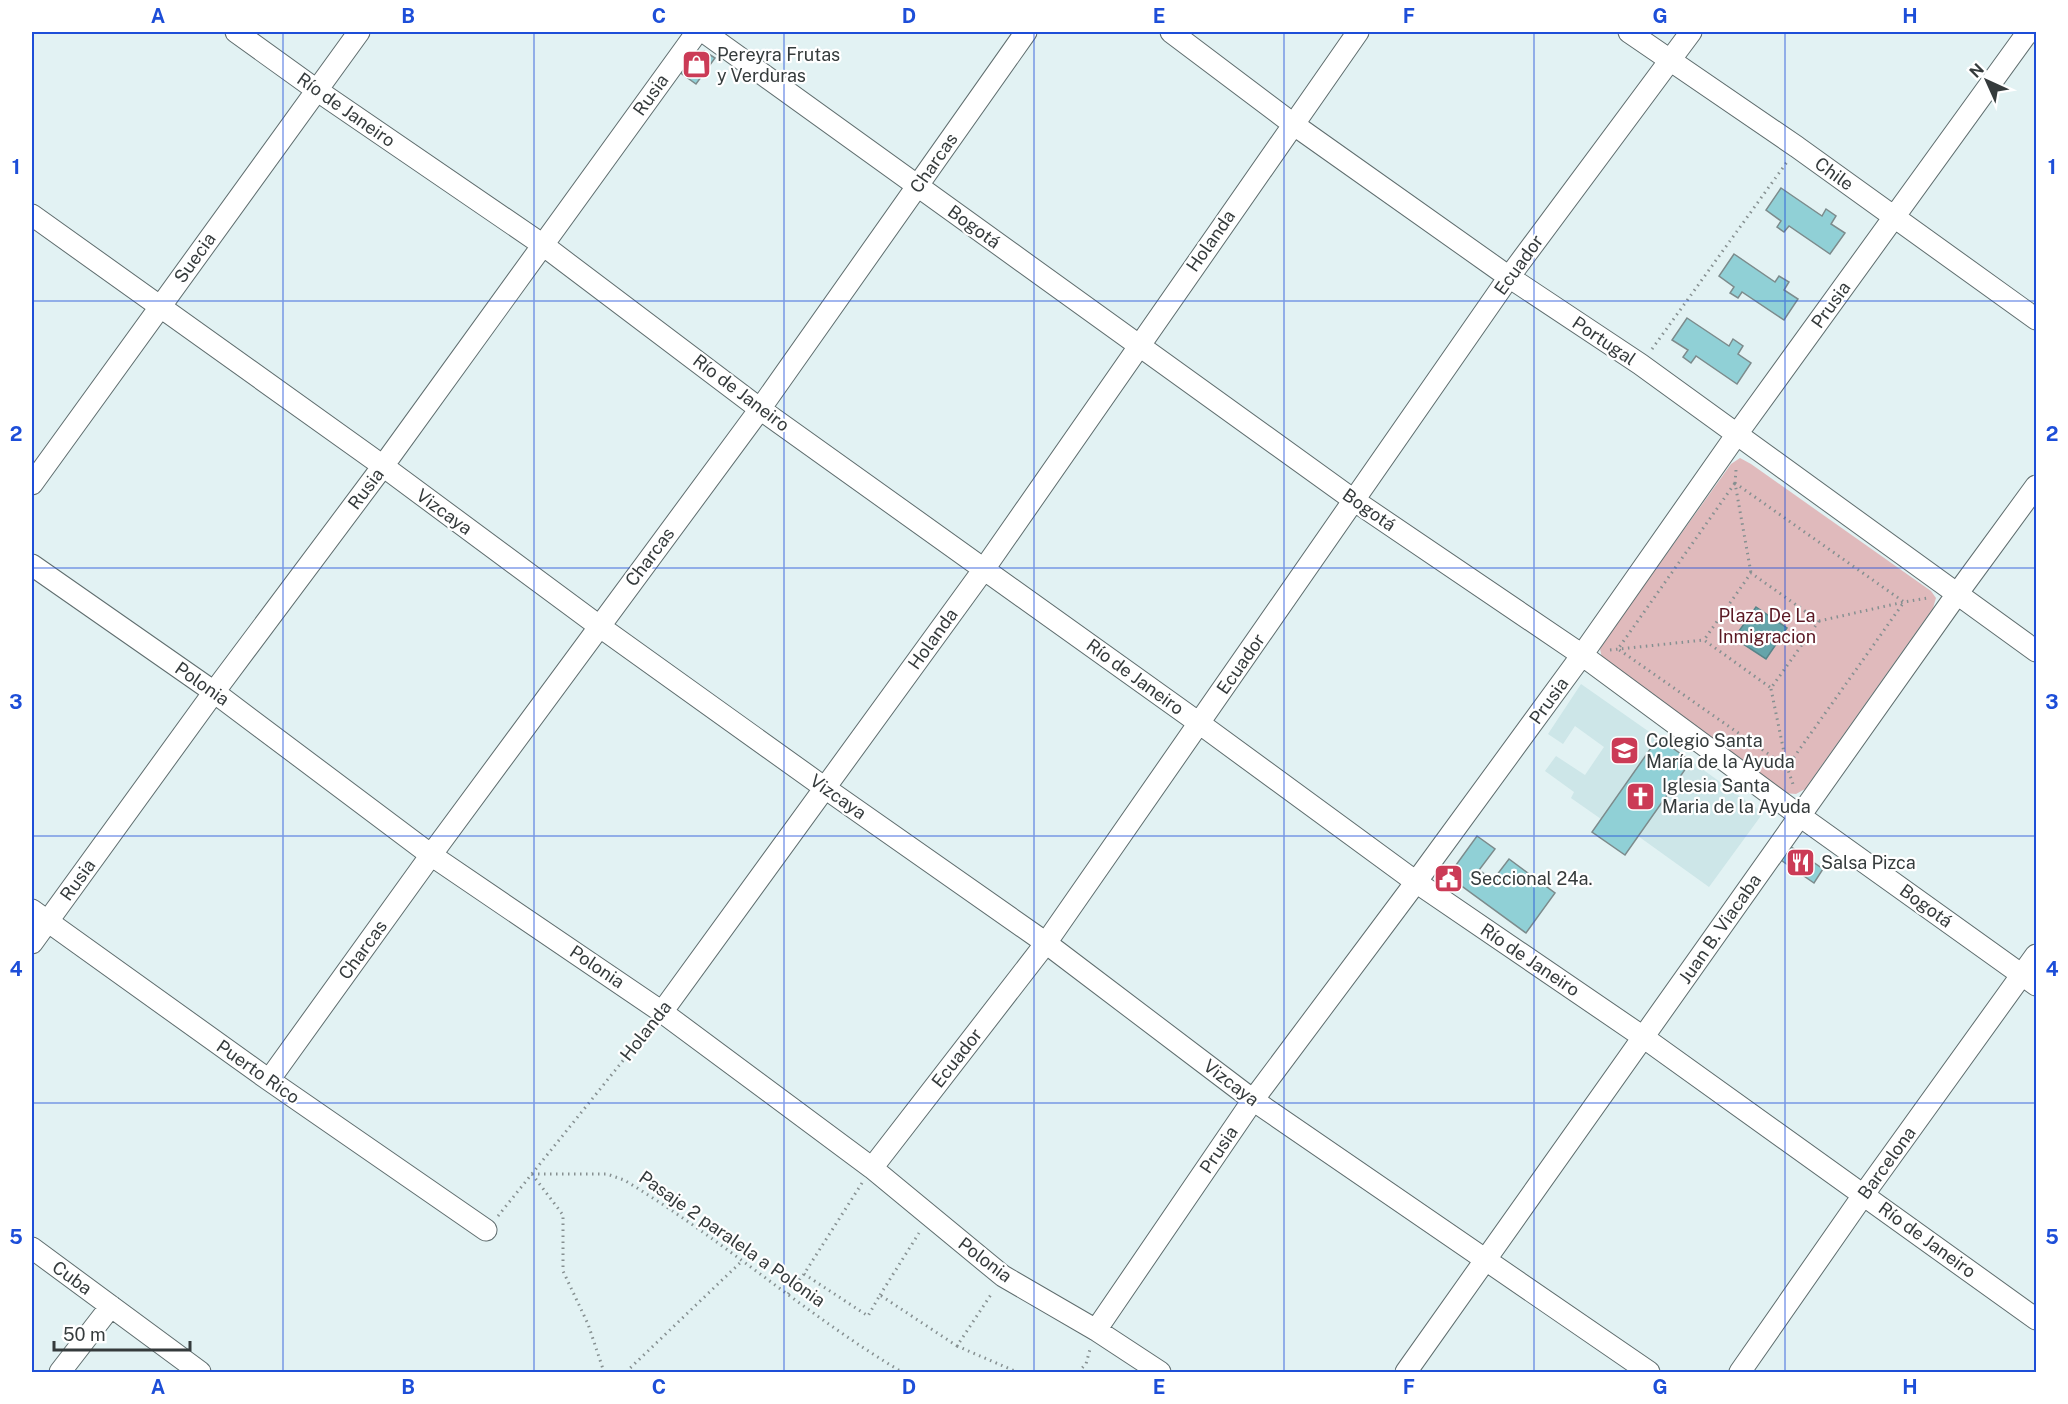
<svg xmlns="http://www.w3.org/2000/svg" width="2068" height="1404" viewBox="0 0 2068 1404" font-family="'Public Sans',sans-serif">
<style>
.built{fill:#cde6e8}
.green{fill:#e0babc}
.water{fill:#65a4aa;stroke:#578489;stroke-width:1.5}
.building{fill:#90d0d6;stroke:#7c8b8c;stroke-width:1.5}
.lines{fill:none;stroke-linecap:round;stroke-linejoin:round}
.minor-casing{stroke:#5f6d6e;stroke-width:23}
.path{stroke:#869091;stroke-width:3;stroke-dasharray:1.5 4.5;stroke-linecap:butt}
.minor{stroke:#fff;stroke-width:21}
.grid{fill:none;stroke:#1d4ed8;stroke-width:1.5;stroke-opacity:0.55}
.labels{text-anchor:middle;stroke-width:4.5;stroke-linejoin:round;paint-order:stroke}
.poi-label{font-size:18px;fill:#353b3c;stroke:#fff;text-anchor:start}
.street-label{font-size:18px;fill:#353b3c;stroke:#fff}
.park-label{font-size:18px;fill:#5b1924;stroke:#fff}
.neatline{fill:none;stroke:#1d4ed8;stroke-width:2}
.grid-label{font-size:20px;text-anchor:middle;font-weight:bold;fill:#1d4ed8}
</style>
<rect width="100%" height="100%" fill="#e2f2f3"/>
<path class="built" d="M1581,684L1658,738L1601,819L1571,798L1574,792L1545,771L1556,756L1585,775L1604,747L1575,726L1563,744L1548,734Z
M1691,761L1763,813L1709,887L1638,836Z"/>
<path class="green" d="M1740,458L1751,464L1931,591L1936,598L1933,608L1805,789L1796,794L1784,793L1602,658L1600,649L1605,640L1731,464Z"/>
<path class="water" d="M1756,607L1787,628L1766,659L1734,638Z"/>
<path class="building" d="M704,51L715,58L696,84L678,71L691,52Z
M1781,188L1822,216L1826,209L1836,216L1831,224L1845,233L1830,254L1789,226L1784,232L1777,227L1781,221L1766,210Z
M1734,254L1775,282L1779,276L1789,282L1784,290L1798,299L1784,320L1742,292L1738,298L1730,293L1734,287L1719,276Z
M1687,318L1729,346L1733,339L1743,346L1738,354L1751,363L1737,384L1696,356L1691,363L1683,357L1688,350L1672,340Z
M1658,738L1691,761L1625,855L1592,832Z
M1477,836L1495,849L1479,870L1493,880L1509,859L1555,893L1526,933L1448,876Z
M1787,844L1823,869L1814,883L1778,858Z"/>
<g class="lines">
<defs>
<path id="minor" d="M236,32L318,91L543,245L760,409L1199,723L1416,882L1643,1037L2036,1319
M704,32L1355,501L1582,655L1800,816L2036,985
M1171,32L1293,124L1509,277L1640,364L2036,651
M1629,32L1797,147L2036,319
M32,215L383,466L599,626L825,788L1046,943L1253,1100L1649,1372
M32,484L359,32
M32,565L214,692L431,855L662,1012L872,1168L1003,1276L1096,1330L1160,1372
M32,910L269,1080L486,1230
M32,943L214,692L383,466L697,32
M662,1012L984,569L1358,32
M269,1080L431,855L760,409L1026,32
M872,1168L1046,943L1509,277L1691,32
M32,1248L200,1372
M1096,1330L1253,1100L1416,882L1582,655L1737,434L2028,32
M60,1372L111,1306
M1406,1372L1957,594L2036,486
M1740,1372L1864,1194L2036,955"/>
</defs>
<use href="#minor" class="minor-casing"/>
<path class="path" d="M1652,349L1787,162
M1736,470L1735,483L1751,573
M1735,483L1904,602L1787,767L1618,649Z
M1819,621L1904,602L1928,598
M1610,650L1704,640L1771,688L1819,621L1751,573L1704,640
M1771,689L1787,767L1794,787
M532,1174H607L624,1180C721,1238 806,1315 902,1372
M532,1174L563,1215V1271L588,1324L604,1372
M498,1216L650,1027
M804,1274L868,1316L880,1295L957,1346L992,1293
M788,1294L804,1274L862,1183
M880,1295L919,1233
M957,1346L1017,1372
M626,1372L742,1261
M1078,1372L1086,1364L1090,1349"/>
<use href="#minor" class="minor"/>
</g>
<path class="grid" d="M283,32V1372M534,32V1372M784,32V1372M1034,32V1372M1284,32V1372M1534,32V1372M1785,32V1372M32,301H2036M32,568H2036M32,836H2036M32,1103H2036"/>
<defs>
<symbol id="shop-square" viewBox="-11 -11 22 22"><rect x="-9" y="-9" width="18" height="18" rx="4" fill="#cb3b56" stroke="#fff"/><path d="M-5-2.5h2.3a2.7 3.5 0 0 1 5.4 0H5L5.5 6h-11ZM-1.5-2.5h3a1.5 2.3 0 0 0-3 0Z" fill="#fff"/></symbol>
<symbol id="school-square" viewBox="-11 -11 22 22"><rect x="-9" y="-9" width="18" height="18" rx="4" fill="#cb3b56" stroke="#fff"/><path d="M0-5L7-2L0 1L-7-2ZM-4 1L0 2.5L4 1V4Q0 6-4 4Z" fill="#fff"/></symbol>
<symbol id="church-square" viewBox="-11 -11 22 22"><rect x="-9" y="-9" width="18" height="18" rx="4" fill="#cb3b56" stroke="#fff"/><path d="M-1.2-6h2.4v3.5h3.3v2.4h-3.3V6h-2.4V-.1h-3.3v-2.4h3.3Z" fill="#fff"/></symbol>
<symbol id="restaurant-square" viewBox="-11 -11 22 22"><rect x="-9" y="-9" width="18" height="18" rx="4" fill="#cb3b56" stroke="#fff"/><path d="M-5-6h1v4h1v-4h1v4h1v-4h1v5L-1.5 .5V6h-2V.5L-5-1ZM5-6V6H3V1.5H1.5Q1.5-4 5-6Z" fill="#fff"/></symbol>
<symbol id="civic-square" viewBox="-11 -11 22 22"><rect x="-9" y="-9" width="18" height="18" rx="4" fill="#cb3b56" stroke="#fff"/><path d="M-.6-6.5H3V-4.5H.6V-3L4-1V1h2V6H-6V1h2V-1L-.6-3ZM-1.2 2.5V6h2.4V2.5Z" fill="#fff"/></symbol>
</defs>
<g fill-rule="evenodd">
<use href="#shop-square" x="680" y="48" width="33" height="33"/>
<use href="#school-square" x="1608" y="734" width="33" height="33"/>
<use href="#church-square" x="1624" y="780" width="33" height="33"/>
<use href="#restaurant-square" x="1784" y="846" width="33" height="33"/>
<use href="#civic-square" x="1432" y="862" width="33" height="33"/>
</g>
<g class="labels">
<g class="poi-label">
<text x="717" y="61">Pereyra Frutas<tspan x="717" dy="21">y Verduras</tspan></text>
<text x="1646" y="747">Colegio Santa<tspan x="1646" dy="21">María de la Ayuda</tspan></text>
<text x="1662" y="792">Iglesia Santa<tspan x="1662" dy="21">Maria de la Ayuda</tspan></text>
<text x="1821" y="869">Salsa Pizca</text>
<text x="1470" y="885">Seccional 24a.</text>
</g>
<g class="street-label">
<text transform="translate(651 95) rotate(-54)" y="6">Rusia</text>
<text transform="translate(346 110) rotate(35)" y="6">Río de Janeiro</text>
<text transform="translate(934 163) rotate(-55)" y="6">Charcas</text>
<text transform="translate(1834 174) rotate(36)" y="6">Chile</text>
<text transform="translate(974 227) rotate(36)" y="6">Bogotá</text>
<text transform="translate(1211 241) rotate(-55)" y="6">Holanda</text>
<text transform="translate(195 258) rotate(-54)" y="6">Suecia</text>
<text transform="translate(1519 265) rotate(-54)" y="6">Ecuador</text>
<text transform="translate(1831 305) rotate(-54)" y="6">Prusia</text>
<text transform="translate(1604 341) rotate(34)" y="6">Portugal</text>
<text transform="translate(741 393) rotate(37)" y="6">Río de Janeiro</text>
<text transform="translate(366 489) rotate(-53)" y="6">Rusia</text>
<text transform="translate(1369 510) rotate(35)" y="6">Bogotá</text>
<text transform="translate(444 512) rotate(36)" y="6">Vizcaya</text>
<text transform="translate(650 557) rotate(-53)" y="6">Charcas</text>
<text transform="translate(933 639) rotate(-54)" y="6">Holanda</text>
<text transform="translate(1241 664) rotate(-55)" y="6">Ecuador</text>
<text transform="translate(1135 677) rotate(36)" y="6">Río de Janeiro</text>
<text transform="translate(202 684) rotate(35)" y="6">Polonia</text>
<text transform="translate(1549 701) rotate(-54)" y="6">Prusia</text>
<text transform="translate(838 797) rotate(35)" y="6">Vizcaya</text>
<text transform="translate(78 880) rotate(-54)" y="6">Rusia</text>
<text transform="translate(1926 906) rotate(36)" y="6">Bogotá</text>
<text transform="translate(1720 929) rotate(-55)" y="6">Juan B. Viacaba</text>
<text transform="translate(363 950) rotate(-54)" y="6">Charcas</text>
<text transform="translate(1530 960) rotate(34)" y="6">Río de Janeiro</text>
<text transform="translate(597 967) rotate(34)" y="6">Polonia</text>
<text transform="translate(646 1031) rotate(-52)" y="6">Holanda</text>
<text transform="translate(957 1058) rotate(-52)" y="6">Ecuador</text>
<text transform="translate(258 1072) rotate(35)" y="6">Puerto Rico</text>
<text transform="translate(1231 1083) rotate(37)" y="6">Vizcaya</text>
<text transform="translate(1219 1150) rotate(-56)" y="6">Prusia</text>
<text transform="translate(1887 1163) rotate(-54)" y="6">Barcelona</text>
<text transform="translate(732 1239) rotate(35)" y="6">Pasaje 2 paralela a Polonia</text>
<text transform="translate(1927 1240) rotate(36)" y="6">Río de Janeiro</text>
<text transform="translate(985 1260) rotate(37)" y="6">Polonia</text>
<text transform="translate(72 1278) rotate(36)" y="6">Cuba</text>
</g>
<g class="park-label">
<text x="1767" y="622">Plaza De La<tspan x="1767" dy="21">Inmigracion</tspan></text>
</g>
</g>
<rect width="2068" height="1404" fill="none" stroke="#ffffff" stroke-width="66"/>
<g transform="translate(1987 81) rotate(315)" stroke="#ffffff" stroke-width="4.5" paint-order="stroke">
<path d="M0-4.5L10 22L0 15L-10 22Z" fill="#353b3c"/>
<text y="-9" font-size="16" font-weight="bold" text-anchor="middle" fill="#353b3c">N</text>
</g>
<path d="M54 1341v9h136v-9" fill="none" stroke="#353b3c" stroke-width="3"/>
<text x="63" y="1341" font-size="18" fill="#353b3c" stroke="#ffffff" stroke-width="4.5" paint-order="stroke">50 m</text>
<rect x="33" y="33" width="2002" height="1338" class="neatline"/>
<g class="grid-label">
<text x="158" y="23">A</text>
<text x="408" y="23">B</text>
<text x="659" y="23">C</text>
<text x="909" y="23">D</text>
<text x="1159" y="23">E</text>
<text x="1409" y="23">F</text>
<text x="1660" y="23">G</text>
<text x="1910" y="23">H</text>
<text x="16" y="174">1</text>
<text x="2052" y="174">1</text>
<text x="16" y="441">2</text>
<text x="2052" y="441">2</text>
<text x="16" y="709">3</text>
<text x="2052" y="709">3</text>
<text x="16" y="976">4</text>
<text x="2052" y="976">4</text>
<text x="16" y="1244">5</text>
<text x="2052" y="1244">5</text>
<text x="158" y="1394">A</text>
<text x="408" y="1394">B</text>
<text x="659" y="1394">C</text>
<text x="909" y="1394">D</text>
<text x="1159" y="1394">E</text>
<text x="1409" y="1394">F</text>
<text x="1660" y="1394">G</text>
<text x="1910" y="1394">H</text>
</g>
</svg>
